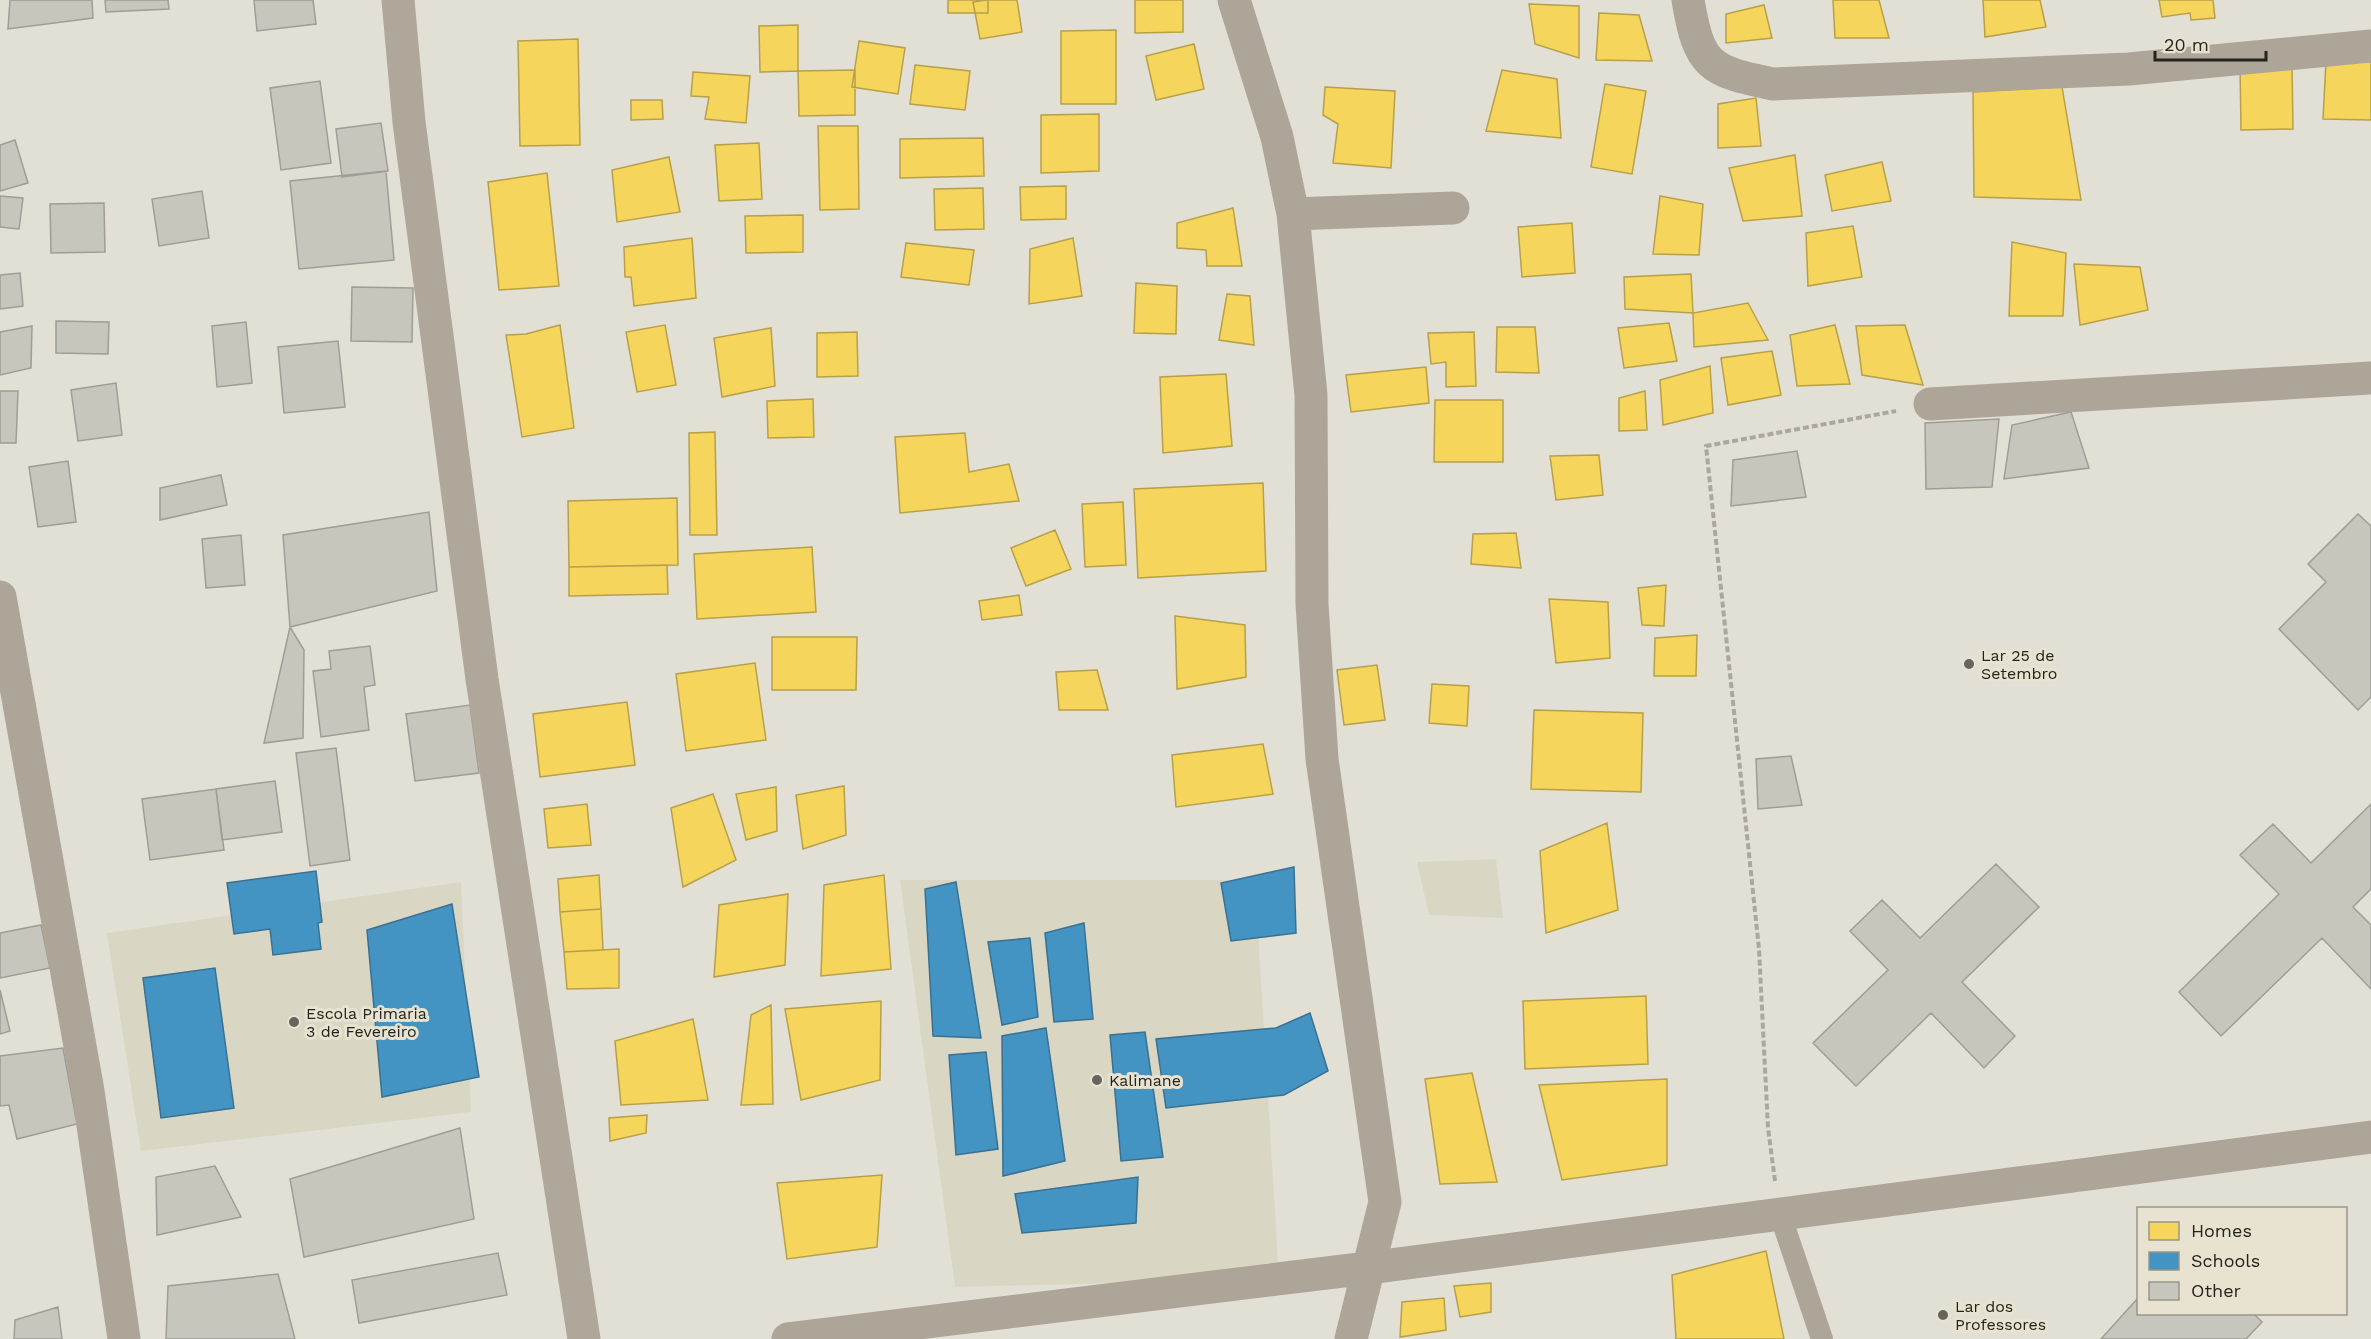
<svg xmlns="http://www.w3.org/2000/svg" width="2371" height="1339" viewBox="0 0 2371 1339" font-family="'Work Sans',sans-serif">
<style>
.built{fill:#d9d7c4}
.homes{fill:#f6d55c;stroke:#b7a049;stroke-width:1.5}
.schools{fill:#4393c3;stroke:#3a7191;stroke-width:1.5}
.building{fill:#c7c6bd;stroke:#9f9d95;stroke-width:1.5}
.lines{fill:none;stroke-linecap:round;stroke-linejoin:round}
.path{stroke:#aca69c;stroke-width:4;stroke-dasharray:6 3;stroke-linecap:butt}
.service{stroke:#aea599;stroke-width:22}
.minor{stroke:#aea599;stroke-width:33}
.primary{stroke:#afa799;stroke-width:33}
.poi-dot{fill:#66655d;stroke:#e7e3d0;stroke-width:2}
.labels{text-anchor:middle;stroke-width:6;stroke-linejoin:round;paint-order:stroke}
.poi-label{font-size:16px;fill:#24231c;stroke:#e7e3d0;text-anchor:start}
</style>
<rect width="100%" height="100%" fill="#e2e0d5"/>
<path class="built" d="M1496,859L1503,918L1429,915L1417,862Z
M900,880H1255L1279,1279L955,1287Z
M461,882L471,1112L141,1151L107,933Z"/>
<path class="homes" d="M948,0H988V13H948Z
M986,0H1017L1022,32L980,39L973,2Z
M1135,0H1183V32L1135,33Z
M1833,0H1879L1889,38H1835Z
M1983,0H2040L2046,27L1985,37Z
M2159,0H2213L2215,18L2191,20L2190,13L2162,17Z
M1529,4L1579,6V58L1535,44Z
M1764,5L1772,38L1726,43V14Z
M1599,13L1639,15L1652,61L1596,60Z
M798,25V71L760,72L759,26Z
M1116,30V104H1061V31Z
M578,39L580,145L520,146L518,41Z
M859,41L905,48L898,94L852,87Z
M1194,44L1204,89L1156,100L1146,56Z
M2326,61L2371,62V120L2323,119Z
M2292,64L2293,129L2241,130L2240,65Z
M915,65L970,71L965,110L910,104Z
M855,70V115L799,116L798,71Z
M1502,70L1557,79L1561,138L1486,131Z
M693,72L750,76L746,123L705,119L709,97L691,96Z
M1605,84L1646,91L1632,174L1591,167Z
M1325,87L1395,91L1391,168L1333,163L1338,124L1323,115Z
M2062,87L2081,200L1974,197L1973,92Z
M1756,98L1761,146L1718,148V104Z
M631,100H662L663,119L631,120Z
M1099,114V171L1041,173V115Z
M818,126H858L859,209L820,210Z
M983,138L984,176L900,178V139Z
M759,143L762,199L719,201L715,145Z
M1795,155L1802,216L1743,221L1729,168Z
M669,157L680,212L617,222L612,170Z
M1882,162L1891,201L1832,211L1825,175Z
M547,173L559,286L499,290L488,182Z
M1066,186V219L1021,220L1020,187Z
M983,188L984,229L935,230L934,189Z
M1660,196L1703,204L1699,255L1653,254Z
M1233,208L1242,266H1207L1206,250L1177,248V223Z
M803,215V252L746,253L745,216Z
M1572,223L1575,273L1522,277L1518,227Z
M1853,226L1862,277L1808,286L1806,233Z
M692,238L696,298L634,306L631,277H625L624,247Z
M1073,238L1082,296L1029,304L1030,249Z
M2012,242L2066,253L2063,316H2009Z
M906,243L974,250L969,285L901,277Z
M2074,264L2140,267L2148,310L2080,325Z
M1691,274L1693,313L1625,309L1624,277Z
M1136,283L1177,286L1176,334L1134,333Z
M1227,294L1250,296L1254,345L1219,340Z
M1748,303L1768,340L1694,347L1693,313Z
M1669,323L1677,361L1624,368L1618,328Z
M560,325L574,428L522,437L506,335L526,334Z
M665,325L676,385L637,392L626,332Z
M1835,325L1850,384L1797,386L1790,335Z
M1905,325L1923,385L1862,375L1856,326Z
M1497,327H1535L1539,373L1496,372Z
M771,328L775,386L722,397L714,338Z
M857,332L858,376L817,377V333Z
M1474,332L1476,386L1446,387V362L1431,364L1428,333Z
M1772,351L1781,395L1728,405L1721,358Z
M1710,366L1713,413L1663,425L1660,380Z
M1426,367L1429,403L1351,412L1346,375Z
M1226,374L1232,446L1163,453L1160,377Z
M1645,391L1647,430L1619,431V398Z
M813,399L814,437L768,438L767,401Z
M1435,400H1503V462H1434Z
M715,432L717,535H690L689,433Z
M965,433L969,472L1009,464L1019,501L900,513L895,437Z
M1599,455L1603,495L1556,500L1550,456Z
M1263,483L1266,571L1138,578L1134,489Z
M677,498L678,565L569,567L568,501Z
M1123,502L1126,565L1085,567L1082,504Z
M1055,530L1071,569L1026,586L1011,548Z
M1516,533L1521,568L1471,564L1473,534Z
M812,547L816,612L697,619L694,554Z
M667,565L668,594L569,596V567Z
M1666,585L1664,626L1642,625L1638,588Z
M1019,595L1022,615L982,620L979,601Z
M1549,599L1608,602L1610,658L1556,663Z
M1175,616L1245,625L1246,677L1177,689Z
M1697,635L1696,676H1654L1655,638Z
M772,637H857L856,690H772Z
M755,663L766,740L686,751L676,674Z
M1377,665L1385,720L1344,725L1337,670Z
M1097,670L1108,710H1059L1056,672Z
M1432,684L1469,686L1467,726L1429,723Z
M627,702L635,765L540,777L533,714Z
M1534,710L1643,713L1641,792L1531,789Z
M1263,744L1273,794L1176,807L1172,755Z
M844,786L846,835L803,849L796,795Z
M776,787L777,831L746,840L736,794Z
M713,794L736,860L683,887L671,808Z
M587,804L591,845L548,848L544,809Z
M1607,823L1618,910L1546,933L1540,851Z
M599,875L601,909L560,912L558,879Z
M884,875L891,969L821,976L824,885Z
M788,894L785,965L714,977L719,905Z
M601,909L603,950L564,952L560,912Z
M619,949V988L567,989L564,952Z
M1646,996L1648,1064L1525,1069L1523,1001Z
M881,1001L880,1080L801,1100L785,1009Z
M771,1005L773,1104L741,1105L751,1015Z
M693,1019L708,1100L621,1105L615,1041Z
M1472,1073L1497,1182L1440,1184L1425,1079Z
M1667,1079V1165L1562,1180L1539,1085Z
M647,1115L646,1133L610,1141L609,1118Z
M882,1175L877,1247L787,1259L777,1183Z
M1766,1251L1784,1339H1676L1672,1275Z
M1491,1283V1312L1460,1317L1454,1286Z
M1444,1298L1446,1330L1400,1337L1402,1302Z"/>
<path class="schools" d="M1294,867L1296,933L1231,941L1221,883Z
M316,871L322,922L318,923L321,949L273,955L270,929L234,934L227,883Z
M956,882L981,1038L933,1036L925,889Z
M452,904L479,1077L382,1097L367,930Z
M1084,923L1093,1019L1054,1022L1045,933Z
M1030,938L1038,1017L1002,1025L988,942Z
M215,968L234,1108L161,1118L143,978Z
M1310,1013L1328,1071L1284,1095L1166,1108L1156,1039L1276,1028Z
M1046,1028L1065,1161L1003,1176L1002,1036Z
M1145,1032L1163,1157L1121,1161L1110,1035Z
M986,1052L998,1149L956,1155L949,1055Z
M1138,1177L1136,1223L1022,1233L1015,1194Z"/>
<path class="building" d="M10,0H92L93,18L8,29Z
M105,0H168L169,9L106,12Z
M254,0H313L316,24L257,31Z
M320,81L331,163L281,170L270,88Z
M381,123L388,171L342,177L336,129Z
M15,140L28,183L0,191V145Z
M386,171L394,260L299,269L290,181Z
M202,191L209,238L159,246L152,199Z
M0,196L23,198L19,229L0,227Z
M104,203L105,252L51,253L50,204Z
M20,273L23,306L0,309V275Z
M352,287L413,288L412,342L351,341Z
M56,321L109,322L108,354L56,353Z
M246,322L252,383L217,387L212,326Z
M32,326L31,368L0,375V332Z
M338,341L345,407L284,413L278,347Z
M116,383L122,435L78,441L71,390Z
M0,391H18L16,443H0Z
M2071,412L2089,468L2004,479L2012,425Z
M1999,419L1992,487L1926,489L1925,423Z
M1797,451L1806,497L1731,506L1733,460Z
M68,461L76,522L38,527L29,467Z
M221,475L227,505L160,520V488Z
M429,512L437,591L290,627L283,535Z
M2358,514L2371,526V697L2358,710L2279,629L2326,582L2308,564Z
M241,535L245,585L206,588L202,539Z
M290,627L304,650L303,738L264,743Z
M370,646L375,685L364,687L369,730L321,737L313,671L331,669L329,651Z
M470,705L479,773L415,781L406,714Z
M336,748L350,860L310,866L296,753Z
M1791,756L1802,805L1758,809L1756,759Z
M275,781L282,832L222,840L216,789Z
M216,789L224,850L150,860L142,799Z
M2371,804V889L2353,907L2371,925V989L2322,938L2221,1036L2179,992L2279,894L2240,855L2273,824L2311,863Z
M1996,864L2039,907L1962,982L2015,1036L1984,1068L1931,1013L1856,1086L1813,1043L1888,970L1850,931L1882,900L1920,938Z
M41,925L50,968L0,978V933Z
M0,990L10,1031L0,1034Z
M63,1048L77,1124L17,1139L9,1105L0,1106V1056Z
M460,1128L474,1219L304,1257L290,1179Z
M215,1166L241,1217L157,1235L156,1177Z
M498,1253L507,1295L359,1323L352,1280Z
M278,1274L295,1339H166L168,1286Z
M2138,1298V1314H2254L2262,1322L2246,1339H2101Z
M58,1307L62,1339H14L15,1320Z"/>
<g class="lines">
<path class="path" d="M1775,1181L1768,1128L1759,949L1706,446L1896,411"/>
<path class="service" d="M1780,1214L1822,1339"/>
<path class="minor" d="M1234,0L1277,137L1293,214L1311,395L1312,604L1322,759L1385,1202L1351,1339
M1688,0C1699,66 1709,71 1773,84L2129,69L2371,46
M1293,214L1453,208
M1930,404L2371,378
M0,597L88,1091L124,1339
M788,1339L1368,1268L2371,1137"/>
<path class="primary" d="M398,0L409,122L482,679L584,1339"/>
</g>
<g class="poi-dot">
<circle cx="1969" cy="664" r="6"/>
<circle cx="294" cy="1022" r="6"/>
<circle cx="1097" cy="1080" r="6"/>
<circle cx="1943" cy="1315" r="6"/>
</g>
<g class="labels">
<g class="poi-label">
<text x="1981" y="661">Lar 25 de<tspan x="1981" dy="18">Setembro</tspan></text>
<text x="306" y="1019">Escola Primaria<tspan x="306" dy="18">3 de Fevereiro</tspan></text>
<text x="1109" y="1086">Kalimane</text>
<text x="1955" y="1312">Lar dos<tspan x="1955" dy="18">Professores</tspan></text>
</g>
</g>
<rect x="2137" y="1207" width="210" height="108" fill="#e7e3d0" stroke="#999688" stroke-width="1.5"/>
<rect x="2149" y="1222" width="30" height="18" fill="#f6d55c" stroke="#999688" stroke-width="1.5"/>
<text x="2191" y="1237" font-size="18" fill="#24231c">Homes</text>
<rect x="2149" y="1252" width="30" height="18" fill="#4393c3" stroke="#999688" stroke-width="1.5"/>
<text x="2191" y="1267" font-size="18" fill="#24231c">Schools</text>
<rect x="2149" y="1282" width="30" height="18" fill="#c7c6bd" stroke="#999688" stroke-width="1.5"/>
<text x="2191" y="1297" font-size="18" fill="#24231c">Other</text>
<path d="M2155 51v9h111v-9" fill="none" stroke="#24231c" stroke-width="3"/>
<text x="2164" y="51" font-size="18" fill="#24231c" stroke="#e7e3d0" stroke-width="4.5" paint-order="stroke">20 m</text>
</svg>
